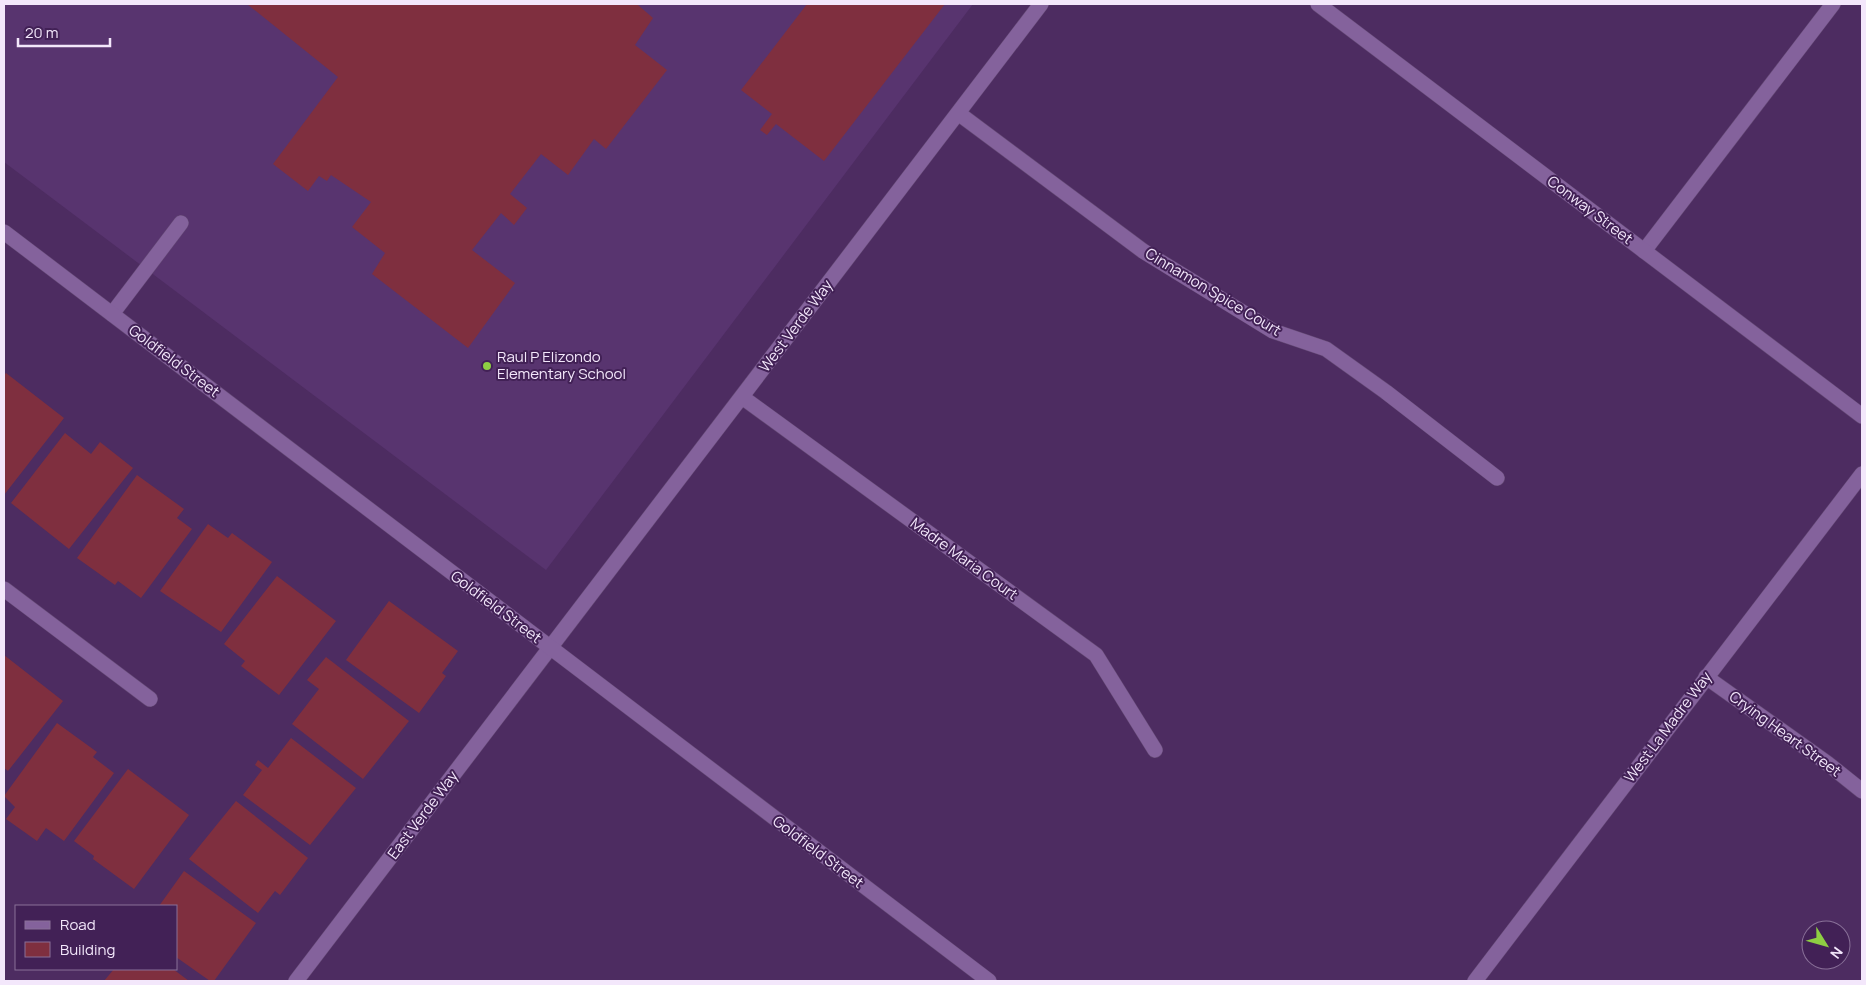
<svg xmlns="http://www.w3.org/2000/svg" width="1866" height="985" viewBox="0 0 1866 985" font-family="Manrope,sans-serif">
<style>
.built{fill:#58346f}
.building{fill:#7f2f3f}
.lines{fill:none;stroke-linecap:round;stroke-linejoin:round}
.lane-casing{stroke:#644974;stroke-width:16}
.street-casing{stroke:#644974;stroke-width:16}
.secondary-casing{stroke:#644974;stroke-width:16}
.lane{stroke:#84629c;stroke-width:15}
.street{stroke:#84629c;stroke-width:15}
.secondary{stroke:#84629c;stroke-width:15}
.poi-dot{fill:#8ece43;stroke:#422156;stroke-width:2}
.labels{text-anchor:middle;stroke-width:4;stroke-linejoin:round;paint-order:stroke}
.street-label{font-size:15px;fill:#f3e7fb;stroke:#422156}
.poi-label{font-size:15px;fill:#f3e7fb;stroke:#422156;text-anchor:start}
</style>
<rect width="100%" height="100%" fill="#4d2c61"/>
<path class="built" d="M4,4H973L546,570L4,162Z"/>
<path class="building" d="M247,4H639L638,5L653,18L635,45L667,70L606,149L594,139L568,175L541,154L510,194L527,208L514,225L501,213L472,250L515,283L468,348L372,274L385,253L352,227L371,202L331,175L327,181L319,176L308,191L273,164L338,77Z
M807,4H945L824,161L776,124L767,135L760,130L772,114L741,90Z
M6,373L64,418L4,495V375Z
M65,433L91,454L100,442L133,468L69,549L11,503Z
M137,475L184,509L177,518L192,529L141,598L118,581L115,585L77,558Z
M208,524L228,538L232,533L272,562L221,632L160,591Z
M277,576L336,621L279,695L241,666L245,661L224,644Z
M389,601L458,651L442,673L446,676L419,713L346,660Z
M4,655L63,701L8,771L4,768Z
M326,657L409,721L363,779L292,724L319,689L307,680Z
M57,723L97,752L93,757L114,773L64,841L46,828L37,841L6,819L15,807L4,796Z
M291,738L356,788L310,845L243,795L262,770L255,765L258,760L268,768Z
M128,769L189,815L134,889L93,859L94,856L74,841Z
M236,801L308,858L280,895L275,891L258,913L189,859Z
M184,871L256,923L214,981H210L176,957V906H159Z
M114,969H173L189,981H104Z"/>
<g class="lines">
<defs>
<path id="lane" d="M1644,251L1833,4
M112,314L181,223"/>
<path id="street" d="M1318,4L1862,416
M958,113L1143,251L1273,331L1326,349L1386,392L1497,478
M742,397L1096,655L1155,750
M4,589L150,699
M1706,677L1827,763L1862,791
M296,981L1041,4"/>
<path id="secondary" d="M4,232L989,981
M1475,981L1862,474"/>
</defs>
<use href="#lane" class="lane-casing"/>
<use href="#street" class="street-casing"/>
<use href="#secondary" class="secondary-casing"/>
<use href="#lane" class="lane"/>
<use href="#street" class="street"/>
<use href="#secondary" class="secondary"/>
</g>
<circle class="poi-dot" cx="487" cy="366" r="5"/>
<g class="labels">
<g class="street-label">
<text transform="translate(1590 210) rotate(37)" y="5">Conway Street</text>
<text transform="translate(1213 292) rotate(31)" y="5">Cinnamon Spice Court</text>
<text transform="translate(796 326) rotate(-53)" y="5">West Verde Way</text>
<text transform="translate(174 361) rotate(37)" y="5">Goldfield Street</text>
<text transform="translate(964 559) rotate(36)" y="5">Madre Maria Court</text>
<text transform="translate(496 607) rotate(37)" y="5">Goldfield Street</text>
<text transform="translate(1668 727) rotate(-53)" y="5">West La Madre Way</text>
<text transform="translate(1785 734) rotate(36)" y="5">Crying Heart Street</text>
<text transform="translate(423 815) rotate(-53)" y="5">East Verde Way</text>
<text transform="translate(818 852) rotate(37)" y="5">Goldfield Street</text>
</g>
<g class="poi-label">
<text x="497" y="362">Raul P Elizondo<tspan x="497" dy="17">Elementary School</tspan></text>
</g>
</g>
<rect width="1866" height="985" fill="none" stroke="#f3e7fb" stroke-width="10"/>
<rect x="15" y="905" width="162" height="65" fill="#422156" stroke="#897098"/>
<rect x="25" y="921" width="25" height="8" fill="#84629c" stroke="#897098"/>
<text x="60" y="930" font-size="15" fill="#f3e7fb">Road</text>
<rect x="25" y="942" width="25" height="15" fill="#7f2f3f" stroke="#897098"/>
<text x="60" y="955" font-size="15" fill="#f3e7fb">Building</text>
<g transform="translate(1826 945) rotate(127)"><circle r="24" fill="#422156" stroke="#897098"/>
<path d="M0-4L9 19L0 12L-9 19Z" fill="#8ece43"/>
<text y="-8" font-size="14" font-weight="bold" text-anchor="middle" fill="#f3e7fb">N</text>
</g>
<path d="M18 38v8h92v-8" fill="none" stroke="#f3e7fb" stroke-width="2.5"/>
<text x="25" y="38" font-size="15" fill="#f3e7fb" stroke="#422156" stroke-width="4" paint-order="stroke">20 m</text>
</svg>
